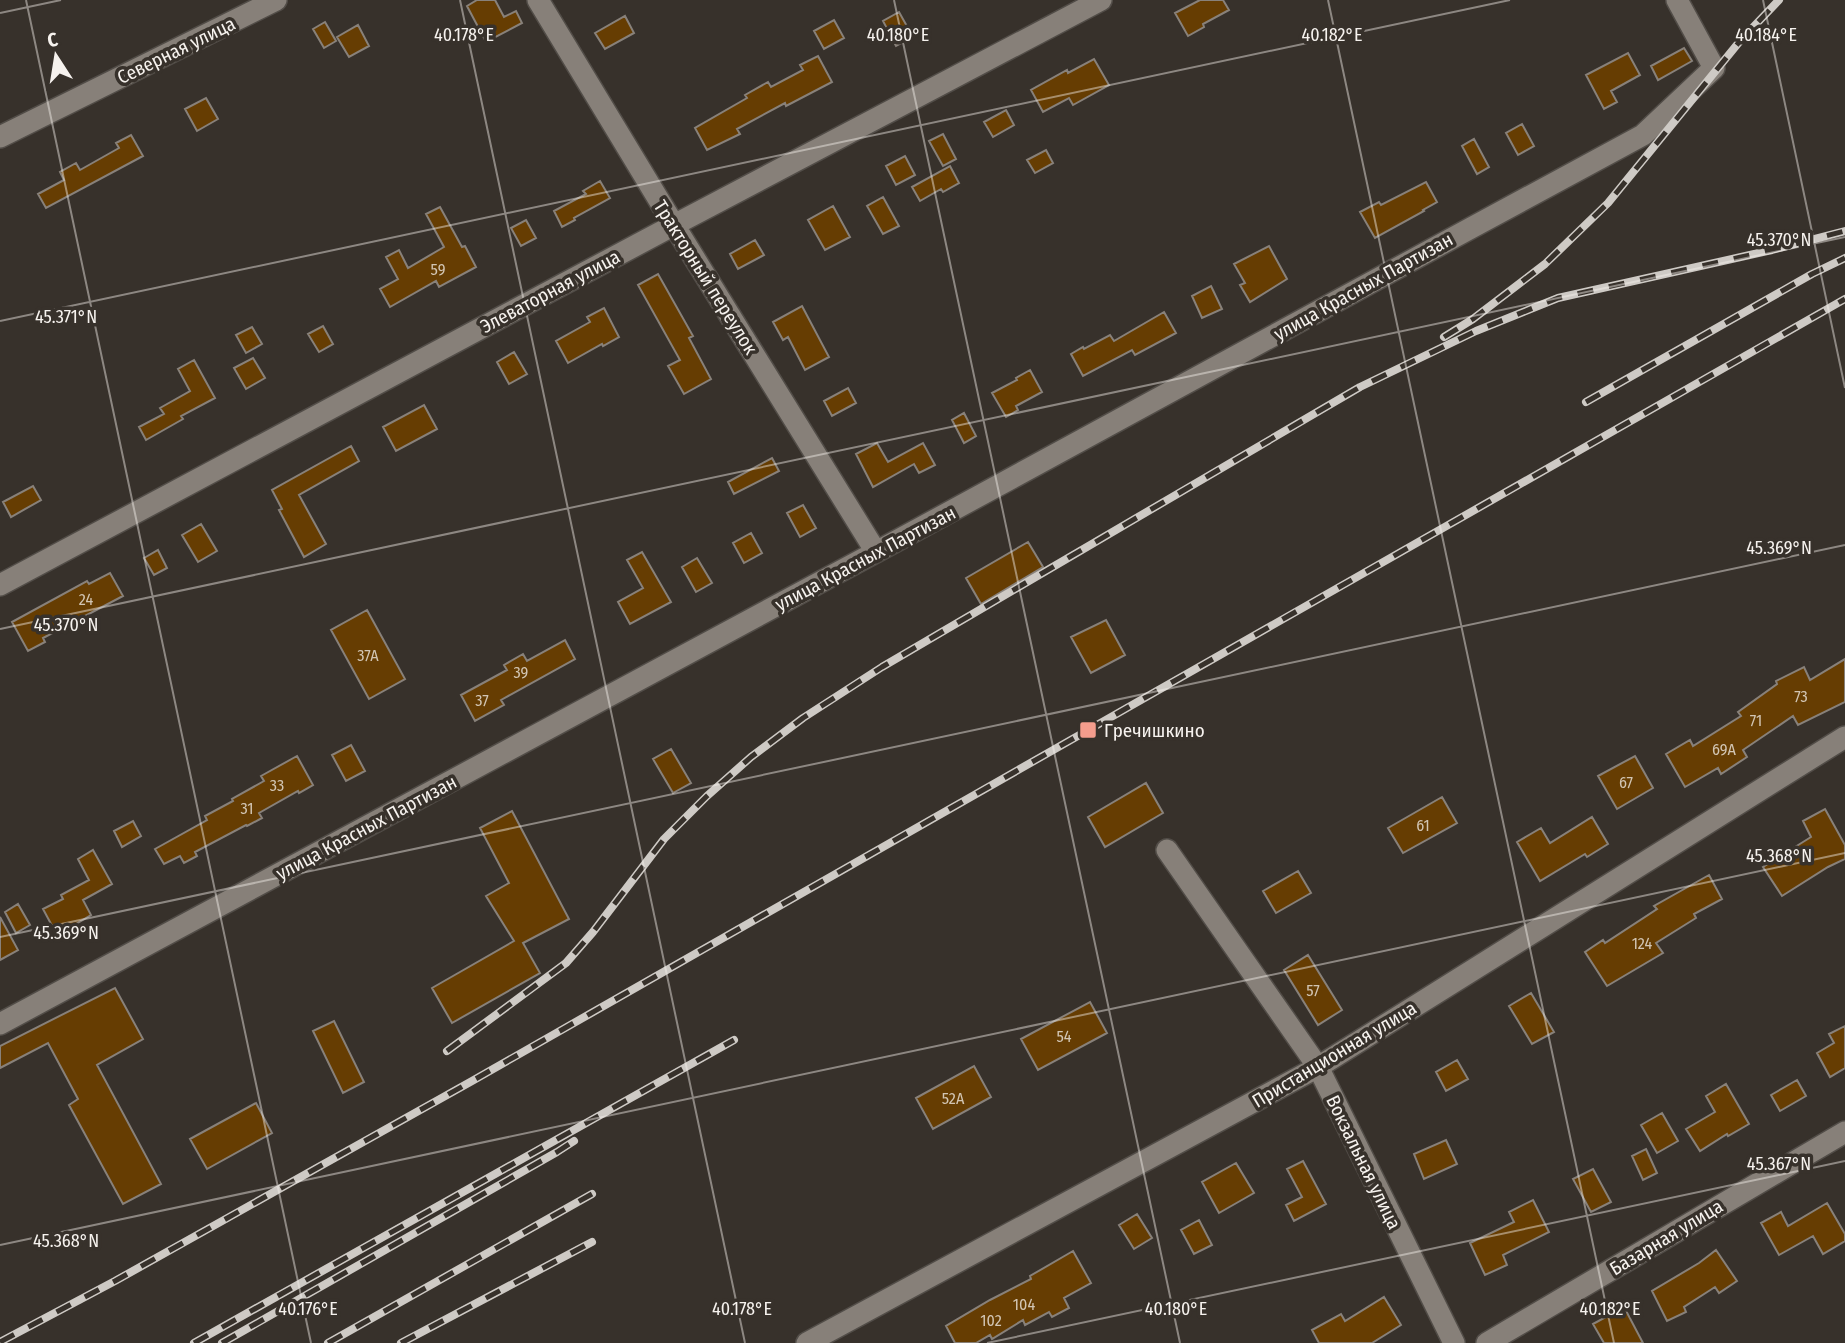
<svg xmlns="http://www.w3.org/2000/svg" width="1845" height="1343" viewBox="0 0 1845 1343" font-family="'Fira Sans Condensed',sans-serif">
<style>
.building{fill:#663d02;stroke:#88817a;stroke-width:2}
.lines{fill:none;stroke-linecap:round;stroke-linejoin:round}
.minor-casing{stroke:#524d48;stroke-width:24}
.minor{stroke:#878079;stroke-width:21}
.rail-casing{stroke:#cecac5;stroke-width:8}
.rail{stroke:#37312b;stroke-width:5;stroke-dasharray:16;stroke-linecap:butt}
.ticks{fill:none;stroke:#f6f2ee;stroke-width:2;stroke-opacity:0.45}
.poi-dot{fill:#f49d8d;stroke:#37312b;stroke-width:2.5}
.labels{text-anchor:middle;stroke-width:7;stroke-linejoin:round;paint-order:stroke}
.number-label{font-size:16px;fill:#d2c5b3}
.street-label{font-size:19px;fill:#f6f2ee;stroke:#37312b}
.poi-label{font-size:19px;fill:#f6f2ee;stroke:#37312b;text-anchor:start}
.ticks-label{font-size:18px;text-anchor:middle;fill:#f6f2ee;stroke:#37312b;stroke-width:7;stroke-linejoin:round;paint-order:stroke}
</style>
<rect width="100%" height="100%" fill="#37312b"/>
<path class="building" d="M477,0H495L504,17L516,11L522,23L486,42L467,6Z
M1200,0H1223L1229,10L1203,24L1204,27L1188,36L1175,13Z
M899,12L913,37L896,46L883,21Z
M625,16L634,33L605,49L595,33Z
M834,20L844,38L824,49L814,31Z
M325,22L336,41L324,48L313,29Z
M358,25L369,46L349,57L337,37Z
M1684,48L1692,61L1658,80L1651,66Z
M1628,53L1640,75L1611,91L1617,102L1604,109L1586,75Z
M818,56L832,82L786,106L785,103L737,129L740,134L707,150L695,128L747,98L745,95L768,82L771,87L803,70L800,65Z
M1094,59L1109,85L1073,105L1069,98L1043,112L1031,90L1067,70L1068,73Z
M206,98L218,119L197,131L185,109Z
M1006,110L1014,125L993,137L984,122Z
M1522,124L1534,146L1518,155L1506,133Z
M943,134L956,159L943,166L929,141Z
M131,135L143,156L46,208L38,194L64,180L60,172L76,163L80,170L119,148L116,143Z
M1474,139L1489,167L1477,174L1462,146Z
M1046,150L1053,163L1035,173L1027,160Z
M905,156L915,175L896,185L886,166Z
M950,166L959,183L943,192L941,189L920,201L912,187Z
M600,181L610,198L574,218L575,220L562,227L554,211L586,194L583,191Z
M1426,182L1437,202L1423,210L1424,211L1375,238L1360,212L1379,202L1381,205Z
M883,197L899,226L883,234L867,206Z
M833,206L850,237L825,250L808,220Z
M440,207L462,247L465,246L476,267L439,287L436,281L390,307L380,289L398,279L386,257L399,250L408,268L444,247L426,214Z
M526,220L536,238L521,246L511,228Z
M755,240L764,255L738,269L730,254Z
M1269,246L1287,279L1250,302L1240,285L1245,283L1234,264Z
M658,274L693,336L689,338L711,379L684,394L668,366L680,360L638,285Z
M1211,286L1222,309L1202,318L1192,296Z
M802,306L829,357L805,370L788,337L783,340L773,322Z
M604,308L619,337L603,346L602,344L568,363L556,341L590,322L587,317Z
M1164,312L1176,333L1135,355L1132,350L1083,376L1071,354L1083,347L1084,349L1110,335L1114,341Z
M323,326L333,344L319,352L308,334Z
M252,327L262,344L246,353L236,335Z
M514,352L527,374L509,384L497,362Z
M253,358L265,378L246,389L234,368Z
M194,360L215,398L181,416L183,419L146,440L139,427L164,414L160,408L190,391L178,369Z
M1030,370L1042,392L1016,406L1018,410L1006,417L992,393L1017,380L1016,378Z
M848,388L856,403L832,416L824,401Z
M424,405L437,429L396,451L383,427Z
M964,413L976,436L964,443L952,420Z
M877,443L888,462L923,443L935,465L919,473L914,464L873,487L856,454Z
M351,446L359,461L299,495L326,544L304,557L279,510L282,509L272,490Z
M772,458L779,471L734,494L728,482Z
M33,486L41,500L11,517L3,502Z
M803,505L816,528L800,537L787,513Z
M201,524L217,551L198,562L182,535Z
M751,533L762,553L744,563L733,543Z
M1028,542L1043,567L981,604L966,578Z
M158,550L167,568L154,575L144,558Z
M642,552L671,602L630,624L618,602L643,588L627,560Z
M697,558L712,583L696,592L682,567Z
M110,573L123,596L43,638L45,642L28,651L12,622L87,581L89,584Z
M367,610L405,679L369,699L331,630Z
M1106,620L1125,655L1091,673L1071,637Z
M565,640L575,659L501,700L504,705L475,721L461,695L507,670L504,665L523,654L527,661Z
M1845,659V702L1798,725L1793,716L1743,750L1747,757L1721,774L1718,768L1685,787L1666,754L1690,740L1693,746L1741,716L1738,712L1777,684L1776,681L1804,667L1810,680Z
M351,745L365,771L346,781L332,755Z
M671,749L691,783L673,793L653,759Z
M297,756L313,785L299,793L298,791L259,813L262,818L247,826L246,825L195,852L197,856L184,863L180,856L164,864L155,849L207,820L205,816L233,801L232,799L264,781L261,776Z
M1635,756L1653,788L1617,809L1598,776Z
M1146,783L1163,813L1105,847L1088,817Z
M1442,797L1457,823L1403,853L1388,828Z
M1825,809L1845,845V859L1828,867L1782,896L1763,867L1811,837L1803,821Z
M512,811L569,919L523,943L540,973L452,1023L432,988L514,941L486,896L509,883L480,828Z
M1592,817L1608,844L1587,857L1585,854L1540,881L1517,842L1541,828L1550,843Z
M133,821L141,836L122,847L114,831Z
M93,850L112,884L83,900L91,915L57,935L43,909L63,899L61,895L89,880L78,859Z
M1298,871L1311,893L1276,913L1263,891Z
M1709,875L1722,899L1694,914L1696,918L1656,943L1663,953L1607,986L1585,952L1603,940L1605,943L1657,909L1654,906Z
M18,904L30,925L16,933L5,912Z
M0,917L18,950L0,960Z
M1308,955L1342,1010L1318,1025L1284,970Z
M115,988L143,1039L97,1065L161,1184L123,1204L69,1105L78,1099L48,1043L0,1068V1046Z
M1531,993L1554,1032L1532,1044L1509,1006Z
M1090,1002L1107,1033L1038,1070L1021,1039Z
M334,1021L364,1082L343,1093L313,1031Z
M1845,1026V1068L1830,1077L1817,1053L1834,1043L1829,1034Z
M1457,1060L1468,1079L1446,1091L1436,1072Z
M974,1066L991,1097L933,1129L916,1098Z
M1797,1080L1806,1096L1780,1111L1771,1095Z
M1726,1084L1749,1124L1728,1136L1727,1134L1700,1151L1686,1129L1715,1112L1706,1096Z
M256,1103L272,1133L207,1169L190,1139Z
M1662,1113L1678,1141L1657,1153L1641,1125Z
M1446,1140L1457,1164L1424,1179L1414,1154Z
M1646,1149L1657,1173L1643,1180L1632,1156Z
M1303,1161L1326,1204L1294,1221L1286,1205L1302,1197L1287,1169Z
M1236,1163L1254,1193L1219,1213L1202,1182Z
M1593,1169L1611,1202L1591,1212L1573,1179Z
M1533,1200L1549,1232L1503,1255L1507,1265L1485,1275L1470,1243L1514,1222L1509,1212Z
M1827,1203L1845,1234V1241L1823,1254L1813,1236L1779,1255L1761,1223L1781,1212L1788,1226Z
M1137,1214L1152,1238L1134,1249L1119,1225Z
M1199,1220L1212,1245L1194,1254L1181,1230Z
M1716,1250L1737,1281L1719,1293L1715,1287L1684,1307L1686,1312L1667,1321L1652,1291L1699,1263Z
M1073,1251L1091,1283L1064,1298L1069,1308L1052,1317L1049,1312L1025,1325L1023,1320L992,1339L990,1335L976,1343H955L946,1326L990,1300L1031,1279L1030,1276Z
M1384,1297L1401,1325L1372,1343H1319L1312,1330L1341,1314L1345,1321Z
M1624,1307L1643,1343H1604L1593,1324Z"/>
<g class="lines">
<defs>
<path id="minor" d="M538,0L674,225L876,552
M0,137L276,0
M0,585L674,225L1101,0
M1167,850L1318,1067L1454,1343
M0,1024L876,552L1471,228L1643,135L1714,68L1677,0
M807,1343L1318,1067L1845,737
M1487,1343L1845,1132"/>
</defs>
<use href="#minor" class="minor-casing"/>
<use href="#minor" class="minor"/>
<defs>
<path id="rail" d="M1444,337L1473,319L1545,264L1608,203L1740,41L1779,0
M1586,402L1812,274L1845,258
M447,1051L566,963L593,932L664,839L707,796L751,757L803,718L882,667L1360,387L1476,331L1558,298L1772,250L1845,231
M0,1342L115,1281L472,1081L1845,299
M194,1343L734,1040
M222,1343L557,1152L574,1141
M328,1343L592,1194
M401,1343L592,1242"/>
</defs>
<use href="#rail" class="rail-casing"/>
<use href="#rail" class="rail"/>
</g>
<path class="ticks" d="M26,0L311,1343M460,0L745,1343M894,0L1180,1343M1328,0L1614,1343M1763,0L1845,388M0,13L61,0M0,321L1510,0M0,629L1845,237M0,937L1845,545M0,1245L1845,853M987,1343L1845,1161"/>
<rect class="poi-dot" x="1079" y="721" width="18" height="18" rx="3.5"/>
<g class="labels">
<g class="number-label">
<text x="438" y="275">59</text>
<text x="86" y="605">24</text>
<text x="368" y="661">37А</text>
<text x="521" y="678">39</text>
<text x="1801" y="702">73</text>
<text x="482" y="706">37</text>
<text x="1756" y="726">71</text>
<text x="1724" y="755">69А</text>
<text x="1626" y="788">67</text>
<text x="277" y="791">33</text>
<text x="247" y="814">31</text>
<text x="1423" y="831">61</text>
<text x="1642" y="949">124</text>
<text x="1313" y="996">57</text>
<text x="1064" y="1042">54</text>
<text x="953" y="1104">52А</text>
<text x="1024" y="1310">104</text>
<text x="991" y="1326">102</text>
</g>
<g class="street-label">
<text transform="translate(176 50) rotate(-26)" y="7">Северная улица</text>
<text transform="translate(706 277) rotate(58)" y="7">Тракторный переулок</text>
<text transform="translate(1363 286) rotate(-29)" y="7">улица Красных Партизан</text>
<text transform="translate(550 291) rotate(-28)" y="7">Элеваторная улица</text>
<text transform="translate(865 558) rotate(-28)" y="7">улица Красных Партизан</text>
<text transform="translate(366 827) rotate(-28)" y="7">улица Красных Партизан</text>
<text transform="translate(1334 1054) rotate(-31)" y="7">Пристанционная улица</text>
<text transform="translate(1364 1162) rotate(64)" y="7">Вокзальная улица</text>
<text transform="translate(1666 1237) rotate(-31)" y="7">Базарная улица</text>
</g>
<g class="poi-label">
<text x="1104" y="737">Гречишкино</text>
</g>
</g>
<g class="ticks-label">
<text x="464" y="41">40.178°E</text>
<text x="898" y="41">40.180°E</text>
<text x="1332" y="41">40.182°E</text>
<text x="1766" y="41">40.184°E</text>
<text x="1779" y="246">45.370°N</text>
<text x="66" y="323">45.371°N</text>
<text x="1779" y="554">45.369°N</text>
<text x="66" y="631">45.370°N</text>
<text x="1779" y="862">45.368°N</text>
<text x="66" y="939">45.369°N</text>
<text x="1779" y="1170">45.367°N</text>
<text x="66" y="1247">45.368°N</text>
<text x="308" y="1315">40.176°E</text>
<text x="742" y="1315">40.178°E</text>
<text x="1176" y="1315">40.180°E</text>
<text x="1610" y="1315">40.182°E</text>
</g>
<g transform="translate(56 56) rotate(348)" stroke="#37312b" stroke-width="5" paint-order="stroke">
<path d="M0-5L12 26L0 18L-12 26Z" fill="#f6f2ee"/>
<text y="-10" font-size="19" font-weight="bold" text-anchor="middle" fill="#f6f2ee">С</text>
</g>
</svg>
